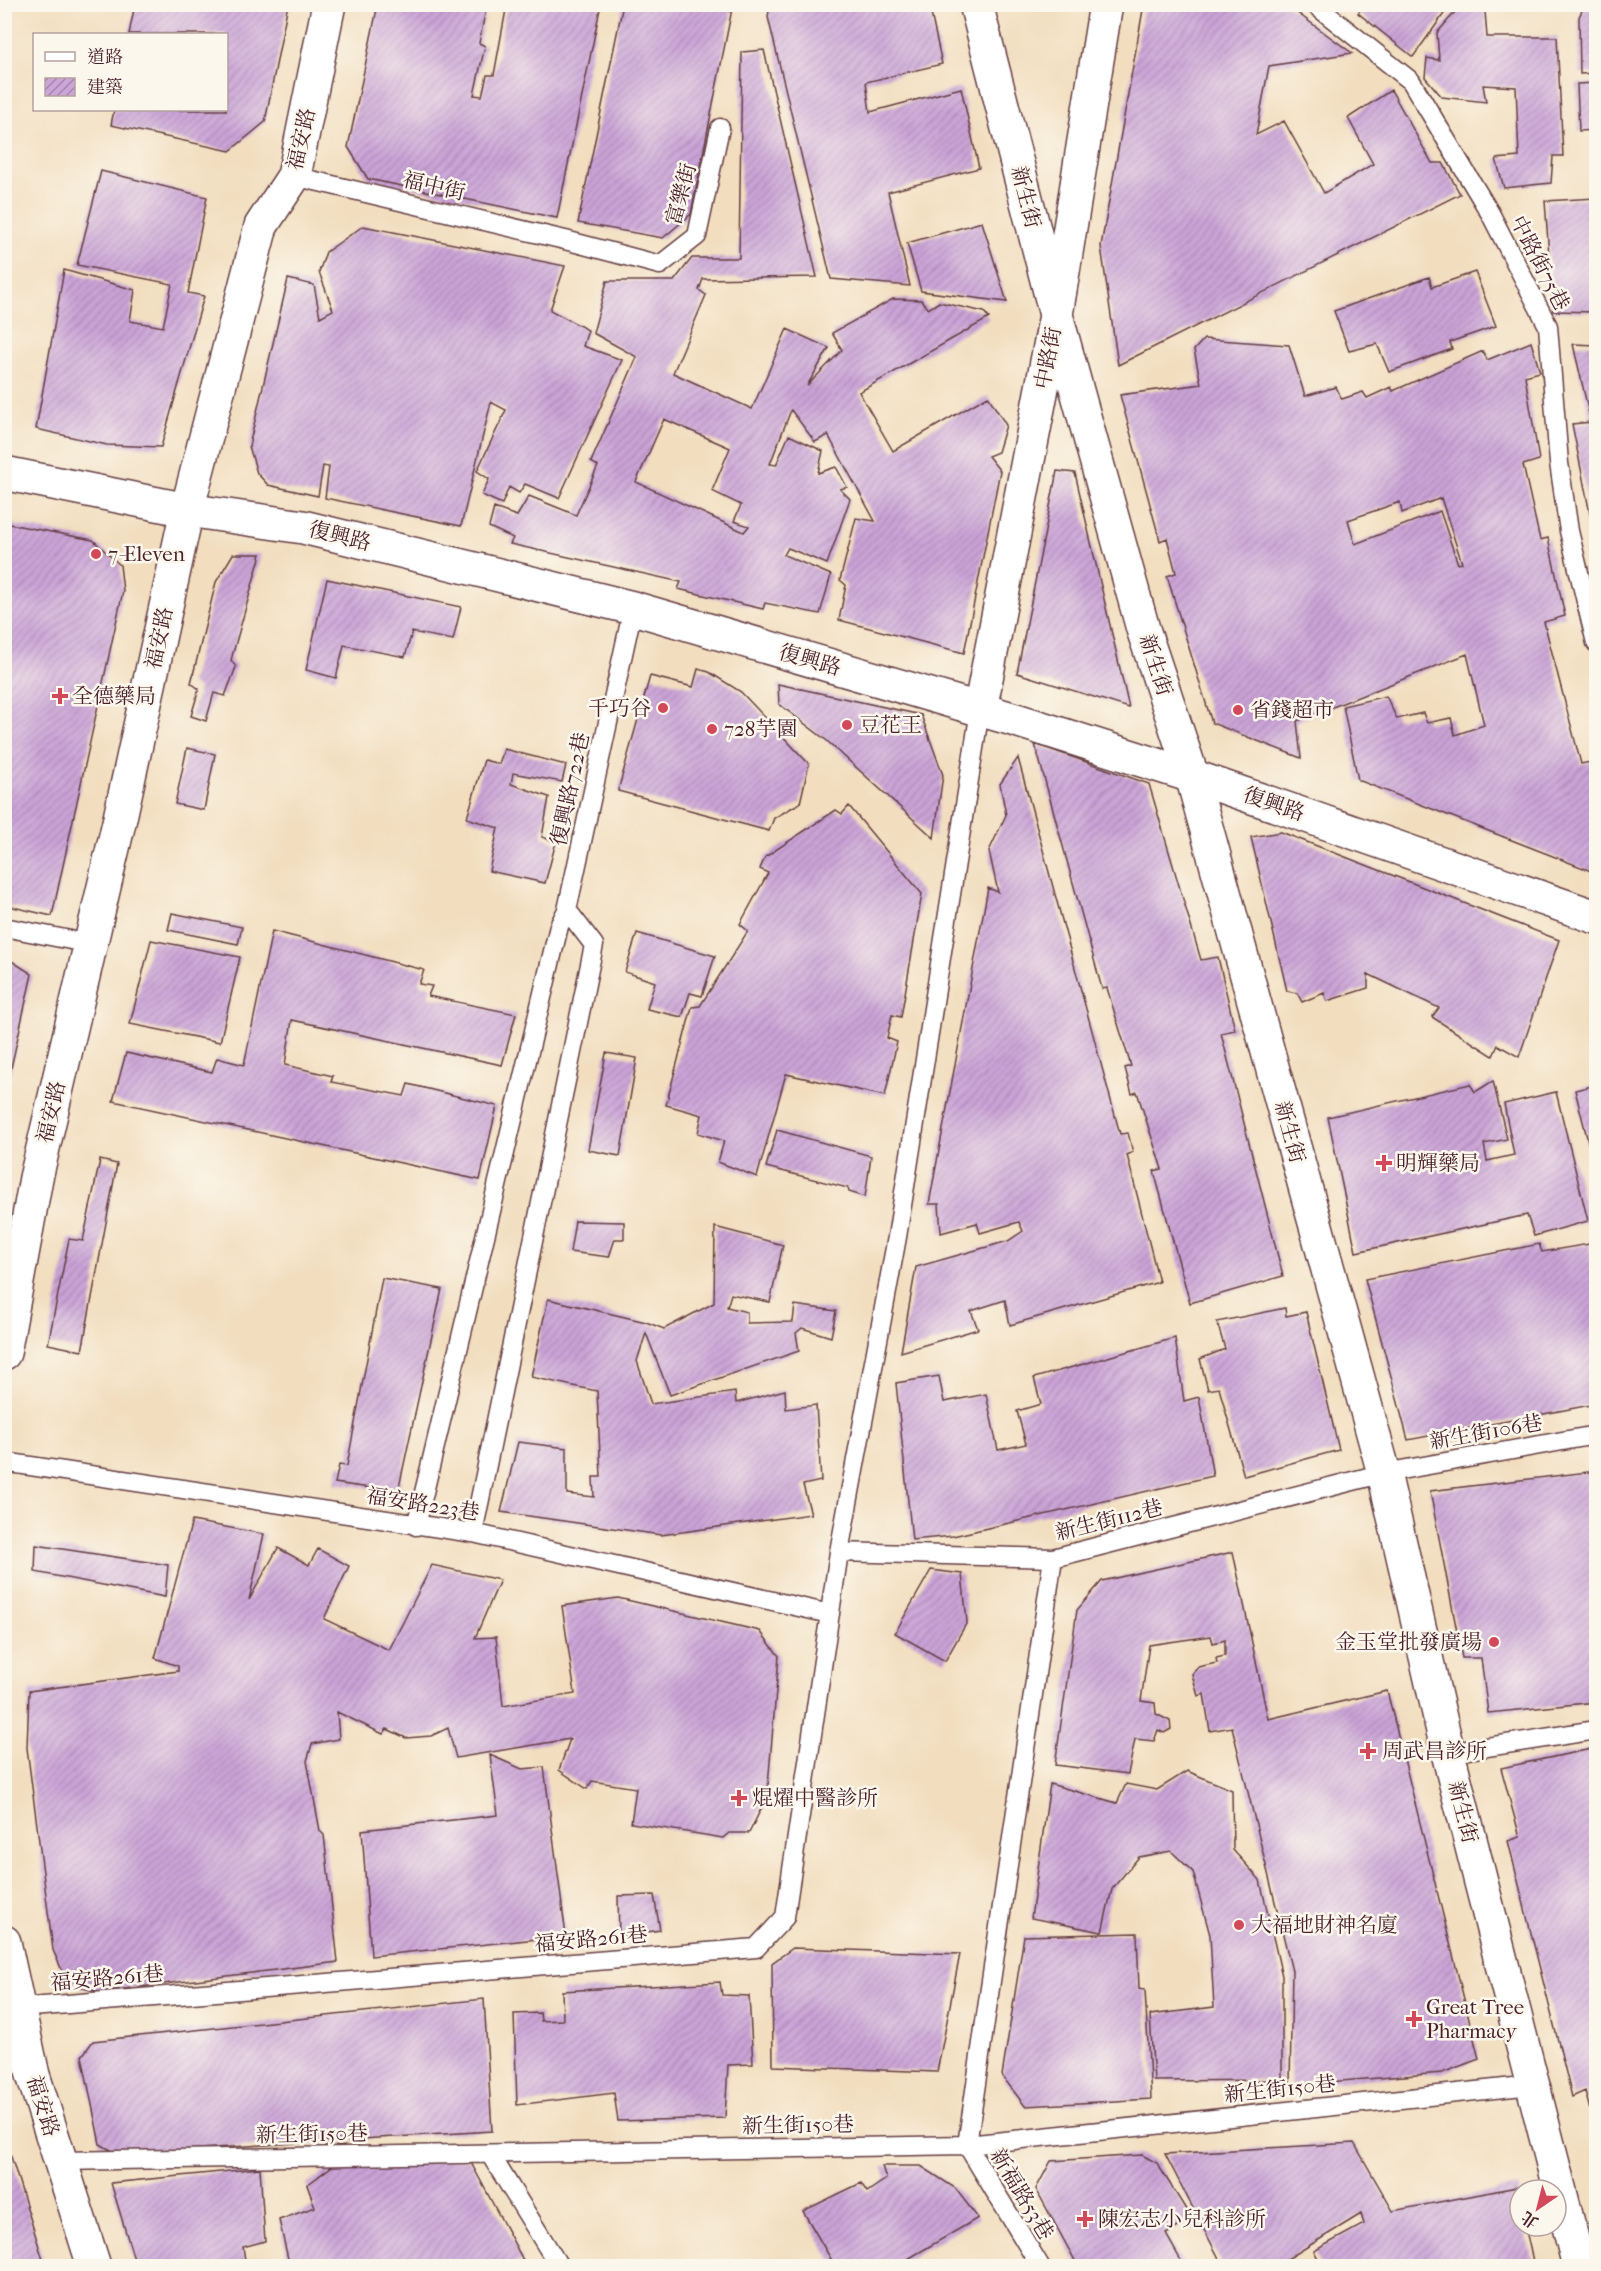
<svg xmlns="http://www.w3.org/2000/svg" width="1601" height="2271" viewBox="0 0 1601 2271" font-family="'IM FELL French Canon','Noto Serif TC',serif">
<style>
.building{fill:url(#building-hatch);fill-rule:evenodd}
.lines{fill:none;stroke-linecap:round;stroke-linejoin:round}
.service-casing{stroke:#633c41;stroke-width:21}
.minor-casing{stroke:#633c41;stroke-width:36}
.tertiary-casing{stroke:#633c41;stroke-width:36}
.service{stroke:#fff;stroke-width:18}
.minor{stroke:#fff;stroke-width:33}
.tertiary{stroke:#fff;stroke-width:33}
.poi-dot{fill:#d1495b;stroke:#fbf7ec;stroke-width:2}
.labels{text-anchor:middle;stroke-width:5;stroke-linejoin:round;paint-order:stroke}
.street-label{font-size:21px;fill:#4a1f2b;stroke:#fbf7ec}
.poi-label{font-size:21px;fill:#4a1f2b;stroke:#fbf7ec;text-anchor:start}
</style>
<defs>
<pattern id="building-hatch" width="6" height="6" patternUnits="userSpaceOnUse" patternTransform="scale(1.5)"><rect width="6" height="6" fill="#cba4d8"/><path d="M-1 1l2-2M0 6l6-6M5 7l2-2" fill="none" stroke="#a785af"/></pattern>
</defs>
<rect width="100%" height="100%" fill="#fbf7ec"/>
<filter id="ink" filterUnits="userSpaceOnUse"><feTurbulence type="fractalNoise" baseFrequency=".0167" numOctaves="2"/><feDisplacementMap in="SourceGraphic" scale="12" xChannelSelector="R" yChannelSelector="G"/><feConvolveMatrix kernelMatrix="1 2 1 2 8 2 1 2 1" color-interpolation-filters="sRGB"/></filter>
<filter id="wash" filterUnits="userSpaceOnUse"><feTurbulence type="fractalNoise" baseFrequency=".008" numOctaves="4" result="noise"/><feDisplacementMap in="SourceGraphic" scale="24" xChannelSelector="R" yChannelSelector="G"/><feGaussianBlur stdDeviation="1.35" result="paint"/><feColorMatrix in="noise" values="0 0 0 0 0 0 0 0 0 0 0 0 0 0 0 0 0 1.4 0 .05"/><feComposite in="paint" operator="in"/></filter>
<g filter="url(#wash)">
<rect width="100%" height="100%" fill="#f2debf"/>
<g id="blocks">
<path class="building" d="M135,4H288L265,122L230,151L111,125L114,110H226V34H129Z
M378,4H487L479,43L485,46L474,95L482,96L487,75H494L507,4H601L557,218L368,179L348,147Z
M623,4H733L691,214L663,238L578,223Z
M770,4H929L942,64L866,82L870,112L961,88L979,168L888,192L910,286L831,279L768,17Z
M1144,4H1285L1352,53L1269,66L1256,135L1284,121L1324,193L1373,164L1348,118L1391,90L1432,163H1443L1460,194L1118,365L1101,246Z
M1359,4H1451L1413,57L1358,13L1362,7Z
M1596,4V73L1580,74L1579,17L1584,6Z
M1456,11H1485L1487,37H1557L1563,156H1553L1551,183L1504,188L1496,159L1519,157L1516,87L1483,85L1486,102L1442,97L1425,77L1427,58L1439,60L1437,33Z
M764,50L817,277L703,279L699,290L706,295L673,373L752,409L787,329L829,348L807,386L842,350L832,333L893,299L921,300L928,309L939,302L984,312L989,318L859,392L893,451L988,396L1006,425L998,452L988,456L1000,471L964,653L839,620L846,585L840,580L856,518L875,521L828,435L815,442L791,410L770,464L776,465L789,435L823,451L818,473L836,467L847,487L840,489L850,499L827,564L788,548L784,555L831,575L820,614L765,603L763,609L678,589L681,582L510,544L513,538L489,527L494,508L517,516L529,496L576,515L598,466L591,462L637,357L593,333L607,281H674L692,258H739L742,52ZM664,419L730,448L712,491L741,505L734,521L749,526L744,532L636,482Z
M1596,83V130L1579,131L1577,84Z
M101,171L207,197L188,293L204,296L161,447L107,445L36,429L64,270L135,290L130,321L163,327L172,284L77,265Z
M1596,198V312L1553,311L1545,201Z
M982,222L1007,302L921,291L907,243Z
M363,226L565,266L550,310L588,330L583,346L622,360L559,498L525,484L519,493L509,487L502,504L482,495L489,479L477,471L506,410L491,402L461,526L325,498L329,467L323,466L318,496L268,485L257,473L249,446L288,279L314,285L320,317L333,310L319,272L326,252Z
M1475,272L1496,326L1450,342L1452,349L1389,372L1377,344L1349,351L1334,311L1429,277L1432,287Z
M1204,339L1289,345L1305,396L1336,387L1342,399L1363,392L1367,398L1391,387L1393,391L1483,351L1487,360L1531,342L1540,372L1525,376L1539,460L1523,465L1540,540L1548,538L1565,616L1544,622L1581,764L1596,761V873L1358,780L1343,706L1386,696L1397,719L1423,713L1427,723L1451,718L1455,735L1484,725L1467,654L1297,721L1301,758L1212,723L1167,576L1176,573L1167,538L1160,541L1120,395L1201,384L1194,350ZM1441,498L1462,563L1458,564L1440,511L1355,544L1348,520L1400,502L1402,513Z
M1573,344L1596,345V534H1594L1572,424L1591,422Z
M1057,471L1075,473L1129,708L1017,673Z
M4,523L93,540L120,565L123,591L52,916L4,905Z
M233,554H261L231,660L236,667L225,696L214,693L206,721L191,716L199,689L191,683L216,582Z
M327,579L461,607L453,640L412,632L405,657L344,645L336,678L306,670Z
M698,669L709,672L741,692L809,764L800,803L774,818L769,831L618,791L650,676L693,687Z
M778,684L921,715L943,775L934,838L826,740L779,704Z
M1035,744L1149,784L1201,960L1218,957L1235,1030L1221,1033L1283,1276L1190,1303L1154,1171L1162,1169L1137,1092L1132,1094L1125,1068L1131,1066L1107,988L1102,989Z
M187,748L215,754L204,810L175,804Z
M504,749L566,765L562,782L513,773L511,784L549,797L542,837L556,842L545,883L489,871L498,828L467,818L484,760L499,764Z
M1018,758L1120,1134L1128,1133L1133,1152L1127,1155L1159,1282L1010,1325L1005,1300L971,1311L978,1329L901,1352L916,1267L1008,1241L1023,1231L1019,1222L980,1233L977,1223L941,1233L939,1204H929L988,888L998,892L989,851L1006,815L1000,784Z
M849,806L922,894L901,1017L892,1015L887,1038L897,1042L885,1096L786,1074L757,1177L718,1162L724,1141L698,1133L702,1115L666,1105L692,1007L700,1006L748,931L740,924L768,873L760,869L765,857L836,810L842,814Z
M1281,832L1559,940L1519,1057L1498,1045L1493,1056L1432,1017L1439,1008L1368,974V988L1327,1001L1324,993L1302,1002L1297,993L1287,991L1251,837Z
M172,913L242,927L238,944L168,930Z
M272,931L424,970L419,984L432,986L428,996L516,1014L502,1065L292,1020L285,1065L333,1076L331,1082L404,1096L408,1084L497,1106L480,1180L113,1101L126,1053L212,1072L217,1058L244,1065Z
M637,933L715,956L702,996L690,993L682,1017L647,1009L655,982L625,972Z
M151,940L240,957L220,1042L130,1024Z
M4,956L32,974L5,1095H4Z
M606,1053L637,1058L620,1156L588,1150Z
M1493,1081L1507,1139L1484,1144L1487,1161L1514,1155L1504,1104L1556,1092L1588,1221L1534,1236L1527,1215L1356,1252L1328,1117L1470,1084L1475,1092Z
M1596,1085V1173L1575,1090Z
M777,1130L871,1156L865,1197L849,1192L848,1188L766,1167Z
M100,1160L117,1164L82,1351L48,1344L69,1239L83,1241Z
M575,1221L624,1222V1239H615L609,1257L570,1252Z
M715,1227L783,1245L770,1302L731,1294L727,1307L747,1312V1323L793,1322L795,1305L836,1311L831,1337L802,1328L796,1333L799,1351L670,1395L646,1333L637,1361L651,1404L735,1392L736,1403L785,1390L786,1409L816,1405L821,1481L803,1485L811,1514L661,1535L501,1512L518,1442L567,1448V1494L594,1497L593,1477H601L597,1391L531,1377L548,1299L646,1322L664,1329L714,1303Z
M1539,1244L1542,1252L1589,1244L1596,1277V1329L1593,1330L1596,1346V1404L1408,1440L1365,1279Z
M382,1278L442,1289L398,1492L335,1483L339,1465L347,1466Z
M1285,1308L1286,1316L1306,1312L1339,1450L1244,1476L1219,1388L1208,1390L1200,1359L1225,1349L1217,1322Z
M1175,1338L1184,1401L1199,1397L1213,1476L953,1536L912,1540L896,1383L939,1376L944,1402L986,1394L998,1450L1026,1444L1017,1411L1041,1404L1034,1378Z
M1596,1471V1702L1488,1713L1481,1658H1462L1430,1491Z
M192,1521L264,1534L249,1600L278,1548L309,1565L318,1549L349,1566L324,1619L389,1650L432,1565L500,1580L475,1638L496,1637L503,1706L575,1694L562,1606L618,1598L760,1631L779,1656L767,1797L749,1833H729L723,1838L631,1823L636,1788L592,1781L587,1789L559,1770L570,1739L456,1758L448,1728L431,1736L406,1738L387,1729L383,1734L337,1712L339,1739L312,1744L307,1761L320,1831L324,1835L338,1962L100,1992L83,1988L71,1980L61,1968L53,1950L27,1748L29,1691L178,1671V1666L155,1658Z
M36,1545L168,1565L165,1597L35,1572Z
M1233,1552L1268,1719L1387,1691L1479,2059L1442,2073L1290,2085L1292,1971L1232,1727L1210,1731L1204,1694L1198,1696L1192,1674L1198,1667L1217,1663L1216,1658L1225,1656V1640L1213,1643L1211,1636L1149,1645L1141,1701L1155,1703L1156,1714L1170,1721L1171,1729L1164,1733L1158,1730L1154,1741L1135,1739L1128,1774L1055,1765L1077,1610L1102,1581Z
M931,1570L962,1574L967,1622L945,1661L895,1633Z
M1596,1748V2133L1585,2091L1572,2097L1508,1841L1520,1837L1501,1768Z
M490,1755L522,1769L544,1767L566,1936L371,1956L362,1830L498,1815Z
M1187,1771L1232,1790L1233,1850L1260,1880L1282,1976V2080L1154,2081L1150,2015L1214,2007L1210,1935L1193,1872L1171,1851L1139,1857L1112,1889L1102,1932L1031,1918L1050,1784L1117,1803L1126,1784L1157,1790Z
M654,1895L660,1930L619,1936L618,1896Z
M1137,1933L1139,1989L1145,1990L1151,2099L1025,2106L1002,2076L1024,1936Z
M793,1948L960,1954L937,2072L773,2066L772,1963Z
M720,1982L722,1995L749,1996L753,2064L728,2065L725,2118L618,2121L614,2093L517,2105L514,2014L540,2013L541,2021L563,2020L562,1991Z
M484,1999L492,2131L118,2154L100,2144L82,2056L93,2041Z
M4,2137H5L45,2266H4Z
M1354,2143L1393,2211L1517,2187L1520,2203V2226H1525L1534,2266H1317L1321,2264L1314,2251L1364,2224L1361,2214L1276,2266H1223L1165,2154Z
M1142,2155L1157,2163L1192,2219L1166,2234L1184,2266H1078L1036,2189L1051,2161Z
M469,2159L523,2260L511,2266H270L289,2263L279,2220L315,2207L307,2185L335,2164Z
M882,2166H921L955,2188L978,2218L896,2266H835L803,2211L861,2183L867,2192L886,2179Z
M260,2168L265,2241L243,2247L246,2266H136L111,2183Z"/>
</g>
</g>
<g filter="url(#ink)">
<use href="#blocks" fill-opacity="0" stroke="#633c41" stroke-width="1.5"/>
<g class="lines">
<defs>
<path id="service" d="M1314,4L1411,81L1490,213L1548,326L1559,463L1569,531L1596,643
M294,176L565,240L660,265L697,236L720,128
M4,927L91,944
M4,1462L473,1533L830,1614
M416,1526L559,926L567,910L633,608
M473,1533L594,945L567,910
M839,1552L1053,1558L1384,1473L1596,1435
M1448,1753L1596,1730
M19,2008L756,1948L785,1917L839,1552L897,1237L980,710
M967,2145L1053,1558
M967,2145L1040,2266
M490,2154L559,2266
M60,2161L967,2145L1533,2085"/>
<path id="minor" d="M976,4L1056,315L1143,629L1192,776L1384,1473L1448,1753L1579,2266
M980,710L1056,315L1106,4
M4,1353L36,1178L120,818L187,510L261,226L294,176L329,4
M4,1942L33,2075L94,2266"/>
<path id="tertiary" d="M4,473L187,510L303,527L633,608L1016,720L1192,776L1596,917"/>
</defs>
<use href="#service" class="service-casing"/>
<use href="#minor" class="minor-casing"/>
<use href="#tertiary" class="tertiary-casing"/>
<use href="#service" class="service"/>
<use href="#minor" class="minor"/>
<use href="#tertiary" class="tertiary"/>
</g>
</g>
<g class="poi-dot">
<circle cx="96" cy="554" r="6"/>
<path d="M57 687h6v6h6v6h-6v6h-6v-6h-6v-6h6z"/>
<circle cx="663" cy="708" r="6"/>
<circle cx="1238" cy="710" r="6"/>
<circle cx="847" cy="725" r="6"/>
<circle cx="712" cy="729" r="6"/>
<path d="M1381 1154h6v6h6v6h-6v6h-6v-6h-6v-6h6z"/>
<circle cx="1494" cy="1642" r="6"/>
<path d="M1365 1742h6v6h6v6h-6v6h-6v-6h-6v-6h6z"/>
<path d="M736 1789h6v6h6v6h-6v6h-6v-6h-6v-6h6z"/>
<circle cx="1239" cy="1925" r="6"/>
<path d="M1411 2010h6v6h6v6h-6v6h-6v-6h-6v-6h6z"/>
<path d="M1082 2210h6v6h6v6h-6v6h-6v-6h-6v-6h6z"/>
</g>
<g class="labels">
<g class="street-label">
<text transform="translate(301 139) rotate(-77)" y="7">福安路</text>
<text transform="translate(434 186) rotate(13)" y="7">福中街</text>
<text transform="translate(681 194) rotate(-75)" y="7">富樂街</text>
<text transform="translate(1026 197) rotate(76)" y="7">新生街</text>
<text transform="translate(1540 263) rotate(63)" y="7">中路街75巷</text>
<text transform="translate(1048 358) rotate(-79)" y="7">中路街</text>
<text transform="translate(340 536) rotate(14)" y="7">復興路</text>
<text transform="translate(159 638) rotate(-78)" y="7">福安路</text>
<text transform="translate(810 660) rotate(16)" y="7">復興路</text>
<text transform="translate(1156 665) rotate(72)" y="7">新生街</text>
<text transform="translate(570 789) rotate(-78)" y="7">復興路722巷</text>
<text transform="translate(1274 804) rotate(19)" y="7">復興路</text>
<text transform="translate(51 1112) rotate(-77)" y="7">福安路</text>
<text transform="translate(1290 1132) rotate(75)" y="7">新生街</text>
<text transform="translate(1486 1432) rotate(-10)" y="7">新生街106巷</text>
<text transform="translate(423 1504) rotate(9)" y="7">福安路223巷</text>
<text transform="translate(1109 1520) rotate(-14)" y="7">新生街112巷</text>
<text transform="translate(1463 1812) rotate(76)" y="7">新生街</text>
<text transform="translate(591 1939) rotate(-5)" y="7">福安路261巷</text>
<text transform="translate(107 1978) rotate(-5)" y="7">福安路261巷</text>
<text transform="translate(1280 2089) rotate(-6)" y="7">新生街150巷</text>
<text transform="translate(43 2106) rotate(73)" y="7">福安路</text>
<text transform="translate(798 2125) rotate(-1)" y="7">新生街150巷</text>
<text transform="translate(312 2134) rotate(-1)" y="7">新生街150巷</text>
<text transform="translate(1022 2194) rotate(59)" y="7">新福路53巷</text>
</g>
<g class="poi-label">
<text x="108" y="561">7-Eleven</text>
<text x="72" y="703">全德藥局</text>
<text x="651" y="715" text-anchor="end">千巧谷</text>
<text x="1250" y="717">省錢超市</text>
<text x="859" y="732">豆花王</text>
<text x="724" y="736">728芋園</text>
<text x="1396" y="1170">明輝藥局</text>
<text x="1482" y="1649" text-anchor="end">金玉堂批發廣場</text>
<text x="1382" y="1758">周武昌診所</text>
<text x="752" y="1805">焜燿中醫診所</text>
<text x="1251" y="1932">大福地財神名廈</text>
<text x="1426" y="2014">Great Tree<tspan x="1426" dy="24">Pharmacy</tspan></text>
<text x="1098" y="2226">陳宏志小兒科診所</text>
</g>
</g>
<rect width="1601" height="2271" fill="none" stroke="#fbf7ec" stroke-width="24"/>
<rect x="33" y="33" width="195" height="78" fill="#fbf7ec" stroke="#b4a19f" stroke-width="1.5"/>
<rect x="45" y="52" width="30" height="9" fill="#ffffff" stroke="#b4a19f" stroke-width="1.5"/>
<text x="87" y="63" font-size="18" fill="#4a1f2b">道路</text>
<rect x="45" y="78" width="30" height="18" fill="url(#building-hatch)" stroke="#b4a19f" stroke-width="1.5"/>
<text x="87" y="93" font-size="18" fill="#4a1f2b">建築</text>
<g transform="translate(1538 2208) rotate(215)"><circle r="28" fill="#fbf7ec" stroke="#b4a19f" stroke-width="1.5"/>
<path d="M0-4.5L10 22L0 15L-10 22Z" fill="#d1495b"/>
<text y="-9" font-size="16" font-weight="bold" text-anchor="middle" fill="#4a1f2b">北</text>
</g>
</svg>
